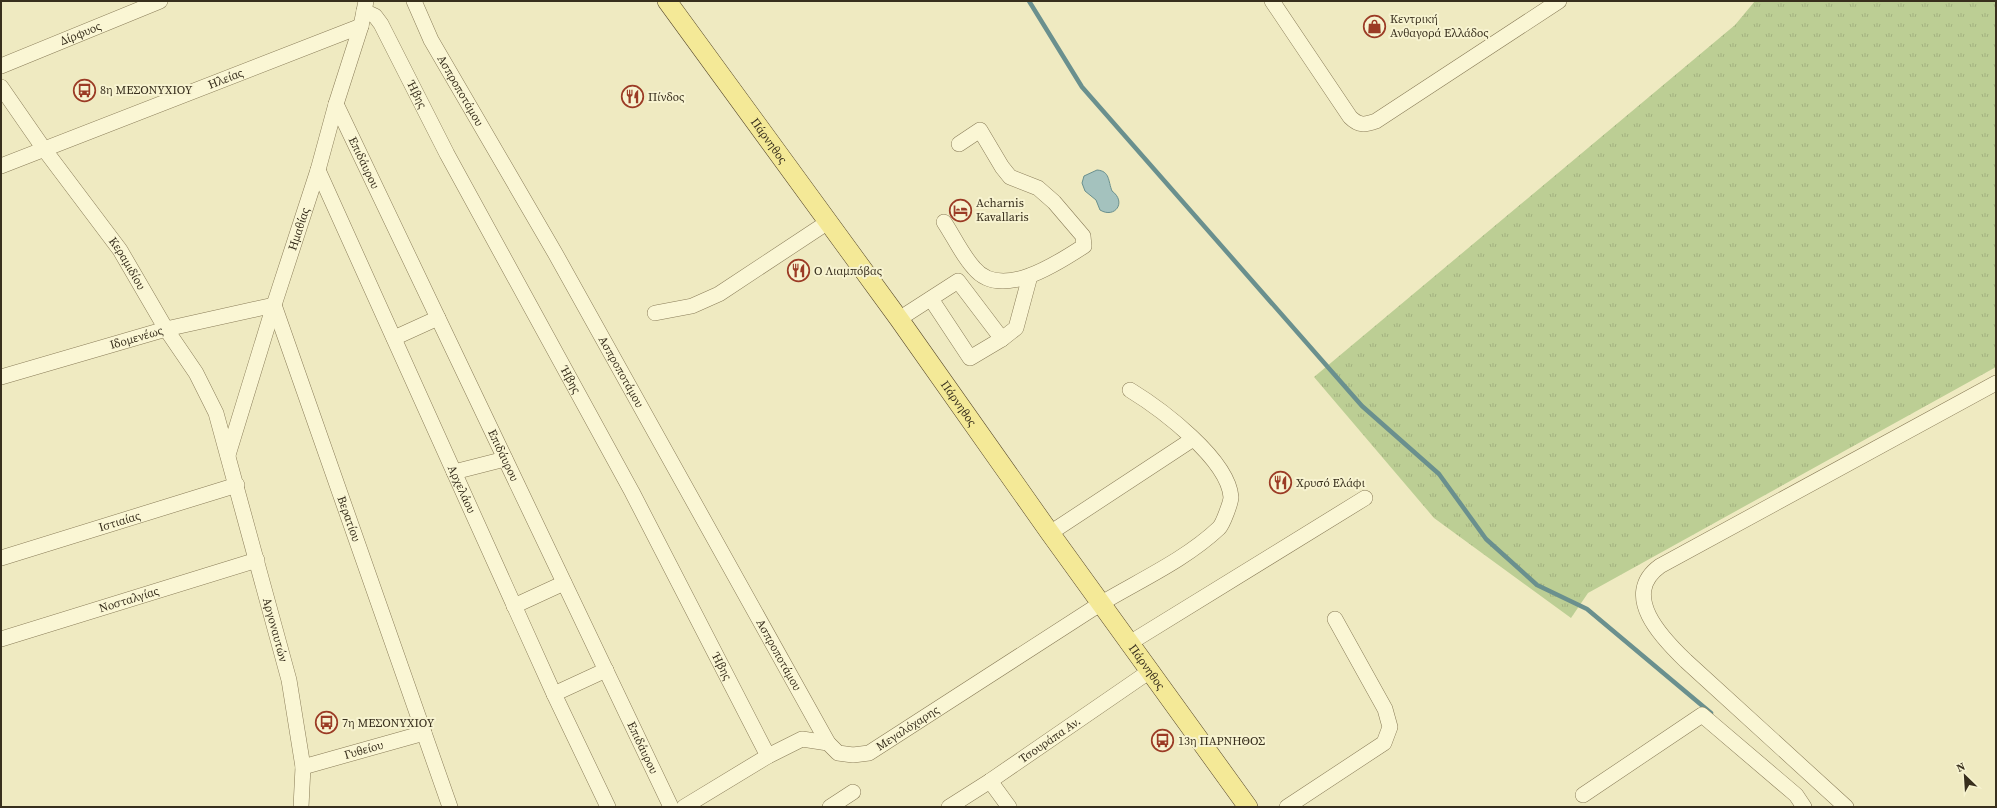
<svg xmlns="http://www.w3.org/2000/svg" width="1997" height="808" viewBox="0 0 1997 808" font-family="'Source Serif 4',serif">
<style>
.grass{fill:url(#grass-tufts)}
.water{fill:#a4c2be;stroke:#6a908e}
.lines{fill:none;stroke-linecap:round;stroke-linejoin:round}
.stream{stroke:#6a908e;stroke-width:4.5}
.minor-casing{stroke:#897c58;stroke-width:16}
.major-casing{stroke:#57482c;stroke-width:20}
.minor{stroke:#faf6d4;stroke-width:15}
.major{stroke:#f4e997;stroke-width:19}
.labels{text-anchor:middle;stroke-width:4;stroke-linejoin:round;paint-order:stroke}
.poi-label{font-size:12px;fill:#382f1d;stroke:#f7f3d0;text-anchor:start}
.street-label{font-size:12px;fill:#382f1d;stroke:#f7f3d0}
</style>
<defs>
<pattern id="grass-tufts" width="24" height="20" patternUnits="userSpaceOnUse"><rect width="24" height="20" fill="#bcce94"/><path d="M3 7l-1-3M5 7V3M7 7l1-3M15 17l-1-3M17 17v-4M19 17l1-3" fill="none" stroke="#a2b17f"/></pattern>
</defs>
<rect width="100%" height="100%" fill="#efeac1"/>
<path class="grass" d="M1755,1H1996V367L1588,593L1571,618L1434,518L1314,377L1735,25Z"/>
<path class="water" d="M1097,170C1110,171 1108,181 1112,191C1127,202 1115,219 1100,210L1096,200L1085,191L1082,183L1084,176Z"/>
<g class="lines">
<path class="stream" d="M1029,1L1082,87L1362,406L1439,474L1486,539L1537,585L1587,609L1711,713"/>
<defs>
<g id="minor">
<path id="s1" d="M414,1L431,40L555,253L828,743"/>
<path d="M1272,1L1350,117C1359,126 1365,125 1376,121L1559,1"/>
<path id="s2" d="M364,11L375,16L381,24L447,154L632,492L768,756"/>
<path id="s3" d="M1,66L160,1"/>
<path id="s4" d="M1,87L44,149L120,250L166,329L196,373L216,413L289,680L303,767L301,807"/>
<path id="s5" d="M336,104L671,807"/>
<path id="s6" d="M1,166L361,26"/>
<path id="s7" d="M318,170L554,694L608,807"/>
<path d="M944,222C954,237 962,255 974,268C1001,301 1058,263 1084,246L1083,236L1054,202L1038,188L1010,177L1002,167L980,130L959,144"/>
<path d="M931,299L970,358L1002,339"/>
<path d="M655,313L692,306L719,294L828,222"/>
<path d="M899,319L958,281L1002,339L1016,328L1030,276"/>
<path d="M394,338L438,318"/>
<path id="s8" d="M1,377L166,329L274,305L450,807"/>
<path id="s9" d="M228,455L274,305L318,170L336,104L361,26L366,1"/>
<path d="M454,472L505,459"/>
<path d="M1050,533L1193,439"/>
<path id="s10" d="M1,558L237,485"/>
<path d="M514,606L564,583"/>
<path id="s11" d="M1,639L257,560"/>
<path d="M1128,644L1365,498"/>
<path d="M554,694L606,670"/>
<path id="s12" d="M303,767L424,733"/>
<path d="M990,781L1009,807"/>
<path d="M1583,795L1702,715L1796,795L1804,807"/>
<path id="s13" d="M684,807L768,756L802,739L828,743L838,753L853,755L869,753C946,703 1023,653 1100,604C1140,580 1185,560 1219,528C1223,524 1231,502 1231,497C1228,459 1161,409 1130,390"/>
<path d="M830,807L853,792"/>
<path id="s14" d="M949,807L990,781L1150,671"/>
<path d="M1287,807L1384,743L1390,727L1385,709L1335,619"/>
<path d="M1846,807L1686,661C1662,638 1620,595 1660,566L1996,383"/>
</g>
<g id="major">
<path id="s15" d="M667,1L899,319L1050,533L1248,807"/>
</g>
</defs>
<use href="#minor" class="minor-casing"/>
<use href="#major" class="major-casing"/>
<use href="#minor" class="minor"/>
<use href="#major" class="major"/>
</g>
<defs>
<symbol id="shop-ring" viewBox="-11 -11 22 22"><circle r="9.5" fill="#f7f3d0" stroke="#9b3b25" stroke-width="1.5"/><path d="M-5-2.5h2.3a2.7 3.5 0 0 1 5.4 0H5L5.5 6h-11ZM-1.5-2.5h3a1.5 2.3 0 0 0-3 0Z" fill="#9b3b25"/></symbol>
<symbol id="bus-ring" viewBox="-11 -11 22 22"><circle r="9.5" fill="#f7f3d0" stroke="#9b3b25" stroke-width="1.5"/><path d="M-5-6H5V4H4V6H2V4H-2V6H-4V4H-5ZM-3.5-4V0h7V-4ZM-3.5 1.2v1.5H-2V1.2ZM2 1.2v1.5H3.5V1.2Z" fill="#9b3b25"/></symbol>
<symbol id="restaurant-ring" viewBox="-11 -11 22 22"><circle r="9.5" fill="#f7f3d0" stroke="#9b3b25" stroke-width="1.5"/><path d="M-5-6h1v4h1v-4h1v4h1v-4h1v5L-1.5 .5V6h-2V.5L-5-1ZM5-6V6H3V1.5H1.5Q1.5-4 5-6Z" fill="#9b3b25"/></symbol>
<symbol id="hotel-ring" viewBox="-11 -11 22 22"><circle r="9.5" fill="#f7f3d0" stroke="#9b3b25" stroke-width="1.5"/><path d="M-6-4.5h1.5V1H6V5H4.5V3h-9V5H-6ZM-4 0a1.8 1.8 0 1 1 3.6 0ZM.5 0V-2.5h3Q6-2.5 6 0Z" fill="#9b3b25"/></symbol>
</defs>
<g fill-rule="evenodd">
<use href="#shop-ring" x="1362" y="14" width="25" height="25"/>
<use href="#bus-ring" x="72" y="78" width="25" height="25"/>
<use href="#restaurant-ring" x="620" y="84" width="25" height="25"/>
<use href="#hotel-ring" x="948" y="198" width="25" height="25"/>
<use href="#restaurant-ring" x="786" y="258" width="25" height="25"/>
<use href="#restaurant-ring" x="1268" y="470" width="25" height="25"/>
<use href="#bus-ring" x="314" y="710" width="25" height="25"/>
<use href="#bus-ring" x="1150" y="728" width="25" height="25"/>
</g>
<g class="labels">
<g class="poi-label">
<text x="1390" y="23">Κεντρική<tspan x="1390" dy="14">Ανθαγορά Ελλάδος</tspan></text>
<text x="100" y="94">8η ΜΕΣΟΝΥΧΙΟΥ</text>
<text x="648" y="101">Πίνδος</text>
<text x="976" y="207">Acharnis<tspan x="976" dy="14">Kavallaris</tspan></text>
<text x="814" y="275">Ο Λιαμπόβας</text>
<text x="1296" y="487">Χρυσό Ελάφι</text>
<text x="342" y="727">7η ΜΕΣΟΝΥΧΙΟΥ</text>
<text x="1178" y="745">13η ΠΑΡΝΗΘΟΣ</text>
</g>
<g class="street-label">
<text dy="4" stroke="none"><textPath href="#s3" startOffset="86">Δίρφυος</textPath></text>
<text dy="4" stroke="none"><textPath href="#s6" startOffset="241">Ηλείας</textPath></text>
<text dy="4" stroke="none"><textPath href="#s1" startOffset="101">Ασπροποτάμου</textPath></text>
<text dy="4" stroke="none"><textPath href="#s2" startOffset="101">Ήβης</textPath></text>
<text dy="4" stroke="none"><textPath href="#s15" startOffset="173">Πάρνηθος</textPath></text>
<text dy="4" stroke="none"><textPath href="#s5" startOffset="65">Επιδάυρου</textPath></text>
<text dy="4" stroke="none"><textPath href="#s9" startOffset="237">Ημαθίας</textPath></text>
<text dy="4" stroke="none"><textPath href="#s4" startOffset="217">Κεραμιδίου</textPath></text>
<text dy="4" stroke="none"><textPath href="#s8" startOffset="141">Ιδομενέως</textPath></text>
<text dy="4" stroke="none"><textPath href="#s1" startOffset="425">Ασπροποτάμου</textPath></text>
<text dy="4" stroke="none"><textPath href="#s2" startOffset="425">Ήβης</textPath></text>
<text dy="4" stroke="none"><textPath href="#s15" startOffset="497">Πάρνηθος</textPath></text>
<text dy="4" stroke="none"><textPath href="#s5" startOffset="389">Επιδάυρου</textPath></text>
<text dy="4" stroke="none"><textPath href="#s7" startOffset="350">Αρχελάου</textPath></text>
<text dy="4" stroke="none"><textPath href="#s8" startOffset="509">Βερατίου</textPath></text>
<text dy="4" stroke="none"><textPath href="#s10" startOffset="124">Ιστιαίας</textPath></text>
<text dy="4" stroke="none"><textPath href="#s11" startOffset="134">Νοσταλγίας</textPath></text>
<text dy="4" stroke="none"><textPath href="#s4" startOffset="616">Αργοναυτών</textPath></text>
<text dy="4" stroke="none"><textPath href="#s1" startOffset="749">Ασπροποτάμου</textPath></text>
<text dy="4" stroke="none"><textPath href="#s2" startOffset="749">Ήβης</textPath></text>
<text dy="4" stroke="none"><textPath href="#s15" startOffset="821">Πάρνηθος</textPath></text>
<text dy="4" stroke="none"><textPath href="#s13" startOffset="254">Μεγαλόχαρης</textPath></text>
<text dy="4" stroke="none"><textPath href="#s14" startOffset="121">Τσουράπα Αν.</textPath></text>
<text dy="4" stroke="none"><textPath href="#s5" startOffset="713">Επιδάυρου</textPath></text>
<text dy="4" stroke="none"><textPath href="#s12" startOffset="63">Γυθείου</textPath></text>
</g>
</g>
<rect width="1997" height="808" fill="none" stroke="#382f1d" stroke-width="4"/>
<g transform="translate(1965 776) rotate(335)" stroke="#f7f3d0" stroke-width="3" paint-order="stroke">
<path d="M0-3L7 15L0 10L-7 15Z" fill="#382f1d"/>
<text y="-6" font-size="11" font-weight="bold" text-anchor="middle" fill="#382f1d">N</text>
</g>
</svg>
